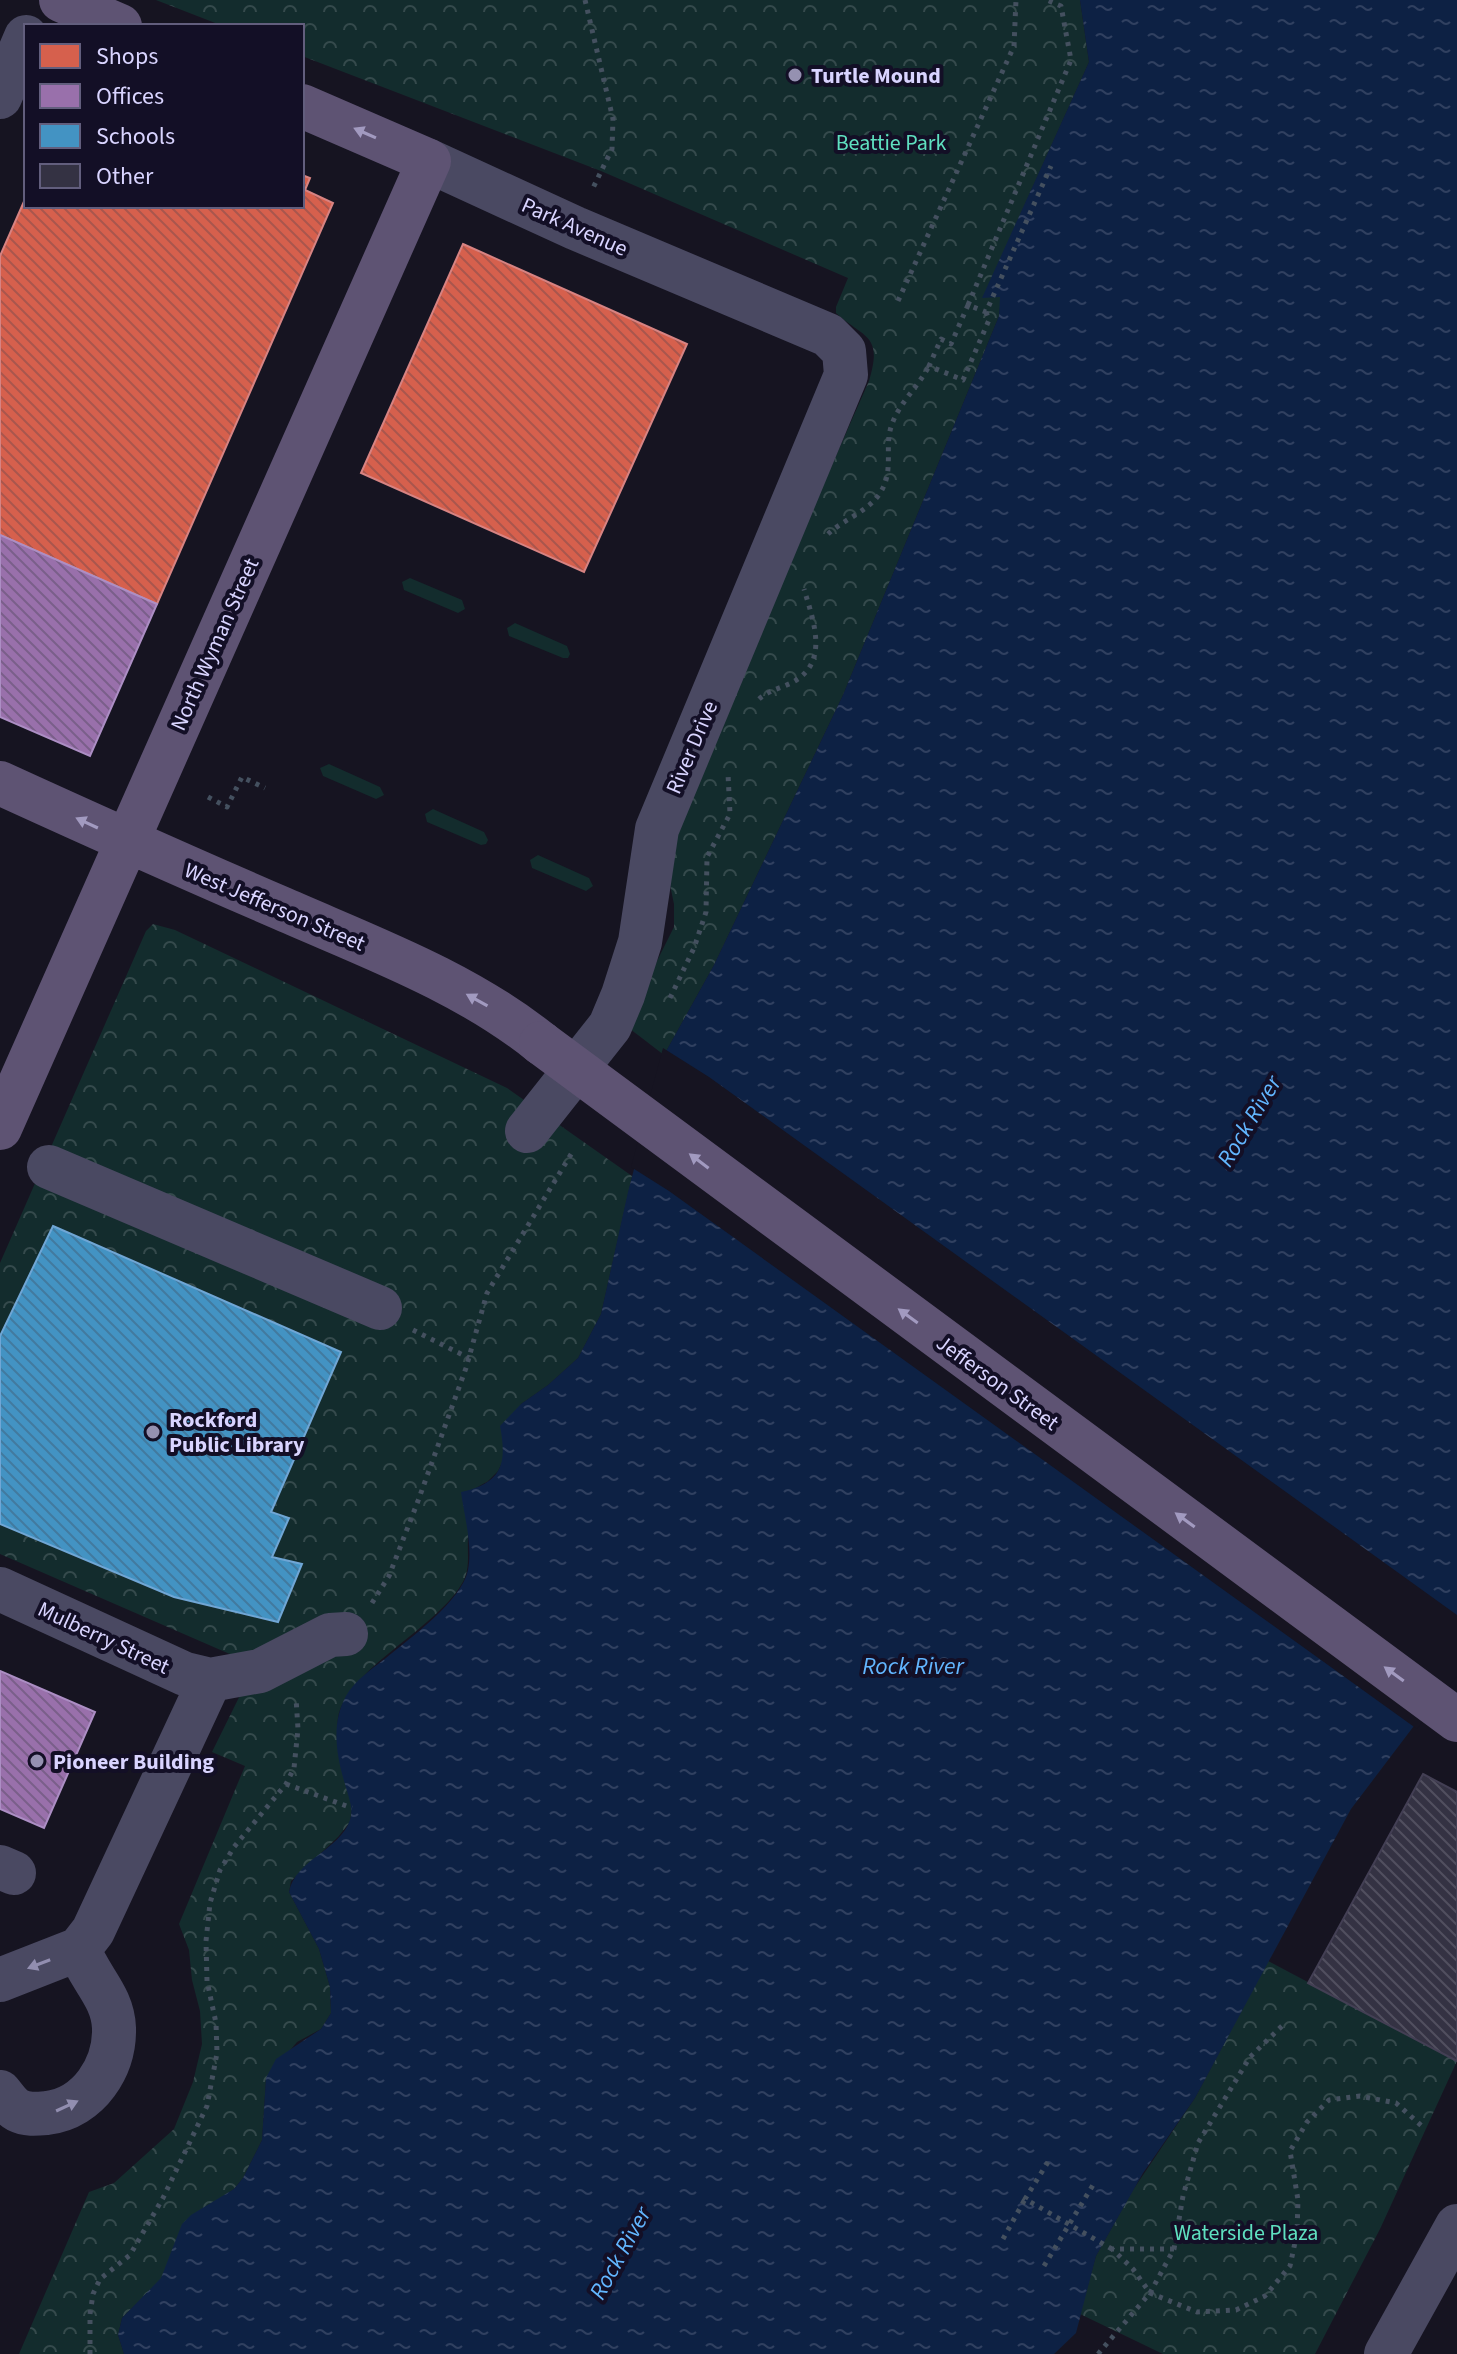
<svg xmlns="http://www.w3.org/2000/svg" width="1457" height="2354" viewBox="0 0 1457 2354" font-family="'Source Sans 3',sans-serif">
<style>
.green{fill:#132c2d}
.park{fill:url(#park-crowns)}
.water{fill:url(#water-ripples)}
.pier{fill:#161421}
.shops{fill:url(#shops-back-hatch);stroke:#d78382;stroke-width:2}
.offices{fill:url(#offices-back-hatch);stroke:#ac8ec4;stroke-width:2}
.schools{fill:url(#schools-back-hatch);stroke:#70a6d5;stroke-width:2}
.building{fill:url(#building-back-hatch);stroke:#433f54;stroke-width:2}
.lines{fill:none;stroke-linecap:round;stroke-linejoin:round}
.path{stroke:#44505f;stroke-width:5;stroke-dasharray:4 6;stroke-linecap:butt}
.minor{stroke:#4a4962;stroke-width:44}
.major{stroke:#5e5373;stroke-width:44}
.major-bridge{stroke:#5e5373;stroke-width:44}
.oneway{fill:#a29ac0}
.oneway2{fill:#928eb0}
.poi-dot{fill:#9591b1;stroke:#130f26;stroke-width:3}
.labels{text-anchor:middle;stroke-width:8;stroke-linejoin:round;paint-order:stroke}
.poi-label{font-size:22px;font-weight:bold;fill:#d9d4ff;stroke:#130f26;text-anchor:start}
.park-label{font-size:22px;fill:#5fe0c0;stroke:#130f26}
.street-label{font-size:22px;fill:#d9d4ff;stroke:#130f26}
.water-label{font-size:24px;font-style:italic;fill:#62b6ff;stroke:#130f26}
</style>
<defs>
<pattern id="park-crowns" width="20" height="18" patternUnits="userSpaceOnUse" patternTransform="scale(2)"><rect width="20" height="18" fill="#132c2d"/><path d="M2 6a3 3 0 1 1 6 0M12 15a3 3 0 1 1 6 0" fill="none" stroke="#354a4c"/></pattern>
<pattern id="water-ripples" width="26" height="14" patternUnits="userSpaceOnUse" patternTransform="scale(2)"><rect width="26" height="14" fill="#0d2144"/><path d="M2 4q2-2 4 0t4 0M15 11q2-2 4 0t4 0" fill="none" stroke="#304060"/></pattern>
<pattern id="shops-back-hatch" width="6" height="6" patternUnits="userSpaceOnUse" patternTransform="scale(2)"><rect width="6" height="6" fill="#d6604d"/><path d="M-1 5l2 2M0 0l6 6M5-1l2 2" fill="none" stroke="#a9564d"/></pattern>
<pattern id="offices-back-hatch" width="6" height="6" patternUnits="userSpaceOnUse" patternTransform="scale(2)"><rect width="6" height="6" fill="#9970ab"/><path d="M-1 5l2 2M0 0l6 6M5-1l2 2" fill="none" stroke="#7a5f8a"/></pattern>
<pattern id="schools-back-hatch" width="6" height="6" patternUnits="userSpaceOnUse" patternTransform="scale(2)"><rect width="6" height="6" fill="#4393c3"/><path d="M-1 5l2 2M0 0l6 6M5-1l2 2" fill="none" stroke="#427a9f"/></pattern>
<pattern id="building-back-hatch" width="6" height="6" patternUnits="userSpaceOnUse" patternTransform="scale(2)"><rect width="6" height="6" fill="#343243"/><path d="M-1 5l2 2M0 0l6 6M5-1l2 2" fill="none" stroke="#514f5f"/></pattern>
</defs>
<rect width="100%" height="100%" fill="#161421"/>
<path class="green" d="M410,578L462,600L465,609L458,613L404,590L402,582Z
M515,623L567,646L570,654L568,658H563L509,636L507,628Z
M329,764L380,787L384,795L376,799L323,776L320,768Z
M433,809L484,832L488,840L486,844L481,845L427,822L425,814Z
M538,855L589,878L593,886L586,891L532,868L530,860Z"/>
<path class="park" d="M156,0H1080L1089,62L983,297H1001L999,316L843,695L714,965L664,1055L625,1025L674,927V904L666,866L669,834L869,381C883,334 865,339 836,313V307L848,278L601,171L302,56V26H223Z
M153,924L175,930L507,1088L632,1176L601,1314L578,1358L548,1385L521,1404L503,1445L504,1458L498,1471L488,1481L474,1489C472,1505 469,1522 468,1538C467,1555 471,1570 461,1585C434,1630 346,1670 338,1718C335,1732 349,1790 352,1808L350,1822L338,1837L291,1881L289,1892L319,1949L330,1987L331,2013L321,2029L297,2042L266,2079L262,2140L243,2178L234,2189L216,2201L175,2246L161,2279L122,2318L118,2335L124,2354H19L89,2192L114,2183L174,2129L193,2082L202,2044L200,2011L192,1980L189,1950L179,1924L245,1766L212,1752L255,1665L0,1554V1263L146,931Z
M1268,1961L1457,2061L1380,2229L1315,2354H1163L1080,2314L1096,2256L1133,2190L1195,2098Z"/>
<path class="water" d="M1080,0H1457V1669L1351,1809L1195,2098L1143,2173L1096,2256L1076,2333L1054,2354H124L118,2335L122,2318L161,2278L182,2224L191,2215L234,2189L243,2178L262,2140L266,2078L276,2059L321,2029L331,2013L330,1987L319,1949L289,1892C295,1860 340,1850 350,1820C354,1808 348,1796 345,1784C336,1755 331,1723 346,1696C354,1681 373,1668 386,1658C409,1639 462,1601 468,1570C473,1546 464,1515 461,1492C503,1483 507,1463 500,1426L521,1404L548,1385L578,1358L601,1314L628,1192L664,1055L714,965L843,695L999,316L1000,297L982,298L1089,62Z"/>
<path class="pier" d="M663,1048L709,1077L1457,1615V1676L1417,1729L669,1191L631,1167Z"/>
<path class="shops" d="M302,175L310,178L305,190L333,203L157,604L0,535V256L26,197V206H302Z
M463,244L687,344L584,572L361,473Z"/>
<path class="offices" d="M0,535L157,604L90,756L0,717Z
M0,1671L95,1712L44,1828L0,1809Z"/>
<path class="schools" d="M53,1226L341,1352L271,1512L289,1518L272,1557L302,1564L278,1622L174,1597L0,1524V1336Z"/>
<path class="building" d="M1423,1774L1457,1792V2061L1308,1983Z"/>
<g class="lines">
<path class="path" d="M585,0L613,119L612,149L592,190
M898,301L1014,46L1016,0
M968,305L1071,60L1061,6L1047,0
M986,312L989,320L963,380L929,366L941,339L951,344L968,305L986,312L1051,166
M828,534C843,520 866,512 878,496C896,472 883,448 892,424C900,402 918,387 929,366
M759,699C769,690 782,688 793,682C830,662 813,620 804,589
M208,797L227,807L242,777L265,788
M670,998L694,948L706,912L707,857L730,814L728,774
M413,1330L469,1358
M372,1603L389,1576L418,1501L466,1368L487,1293L573,1151
M286,1784L352,1808
M1048,2162L1025,2199L1112,2249
M1003,2239L1025,2199
M1174,2249H1112L1133,2269L1150,2293L1197,2312L1236,2310L1265,2296L1290,2266L1297,2233L1298,2200L1290,2151L1307,2122L1329,2100L1360,2096L1396,2103L1424,2128
M1044,2266L1093,2185
M90,2354V2314L93,2294L100,2279L130,2255L163,2198L207,2106L217,2053L216,2023L207,1981L206,1941L210,1903L220,1870L234,1847L286,1784L294,1768L298,1729L296,1698
M1098,2354L1150,2293L1174,2249L1183,2196L1198,2143L1250,2057L1284,2024"/>
<path class="minor" d="M0,97L26,37
M429,161L575,228L828,335L844,351L846,375L657,829L640,942L623,995L610,1026L527,1131
M49,1167L380,1308
M0,1589L185,1674L210,1680L260,1671L330,1635L346,1634
M0,1867L14,1873
M0,1980L79,1949L93,1931L210,1680
M0,2092C5,2098 10,2106 17,2110C27,2115 36,2114 47,2113C89,2108 115,2067 114,2028C113,1996 89,1978 79,1949
M1386,2354L1457,2226"/>
<path class="major" d="M61,0L120,26
M0,783C94,826 188,868 283,909C372,948 465,982 541,1043
M0,1128L429,161L302,106"/>
<path class="major-bridge" d="M541,1043L1457,1720"/>
</g>
<defs><path id="oneway-solid" d="M-6-.8H1V-3.2L6.5 0L1 3.2V.8H-6Z" transform="scale(2)"/></defs>
<g class="oneway">
<use href="#oneway-solid" transform="translate(365 133) rotate(-156)"/>
<use href="#oneway-solid" transform="translate(87 823) rotate(-155)"/>
<use href="#oneway-solid" transform="translate(477 1000) rotate(-151)"/>
<use href="#oneway-solid" transform="translate(699 1161) rotate(-143)"/>
<use href="#oneway-solid" transform="translate(908 1316) rotate(-144)"/>
<use href="#oneway-solid" transform="translate(1185 1520) rotate(-144)"/>
<use href="#oneway-solid" transform="translate(1394 1674) rotate(-144)"/>
</g>
<g class="oneway2">
<use href="#oneway-solid" transform="translate(39 1964) rotate(159)"/>
<use href="#oneway-solid" transform="translate(67 2106) rotate(-25)"/>
</g>
<g class="poi-dot">
<circle cx="795" cy="75" r="8"/>
<circle cx="153" cy="1432" r="8"/>
<circle cx="37" cy="1761" r="8"/>
</g>
<g class="labels">
<g class="poi-label">
<text x="811" y="83">Turtle Mound</text>
<text x="169" y="1427">Rockford<tspan x="169" dy="25">Public Library</tspan></text>
<text x="53" y="1769">Pioneer Building</text>
</g>
<g class="park-label">
<text x="891" y="150">Beattie Park</text>
<text x="1246" y="2240">Waterside Plaza</text>
</g>
<g class="street-label">
<text transform="translate(575 226) rotate(24)" y="8">Park Avenue</text>
<text transform="translate(214 644) rotate(-66)" y="8">North Wyman Street</text>
<text transform="translate(691 747) rotate(-67)" y="8">River Drive</text>
<text transform="translate(275 906) rotate(23)" y="8">West Jefferson Street</text>
<text transform="translate(998 1382) rotate(36)" y="8">Jefferson Street</text>
<text transform="translate(104 1637) rotate(25)" y="8">Mulberry Street</text>
</g>
<g class="water-label">
<text transform="translate(1249 1121) rotate(-59)" y="8">Rock River</text>
<text x="913" y="1674">Rock River</text>
<text transform="translate(620 2253) rotate(-61)" y="8">Rock River</text>
</g>
</g>
<rect x="24" y="24" width="280" height="184" fill="#130f26" stroke="#625e7d" stroke-width="2"/>
<rect x="40" y="44" width="40" height="24" fill="#d6604d" stroke="#625e7d" stroke-width="2"/>
<text x="96" y="64" font-size="24" fill="#d9d4ff">Shops</text>
<rect x="40" y="84" width="40" height="24" fill="#9970ab" stroke="#625e7d" stroke-width="2"/>
<text x="96" y="104" font-size="24" fill="#d9d4ff">Offices</text>
<rect x="40" y="124" width="40" height="24" fill="#4393c3" stroke="#625e7d" stroke-width="2"/>
<text x="96" y="144" font-size="24" fill="#d9d4ff">Schools</text>
<rect x="40" y="164" width="40" height="24" fill="#343243" stroke="#625e7d" stroke-width="2"/>
<text x="96" y="184" font-size="24" fill="#d9d4ff">Other</text>
</svg>
